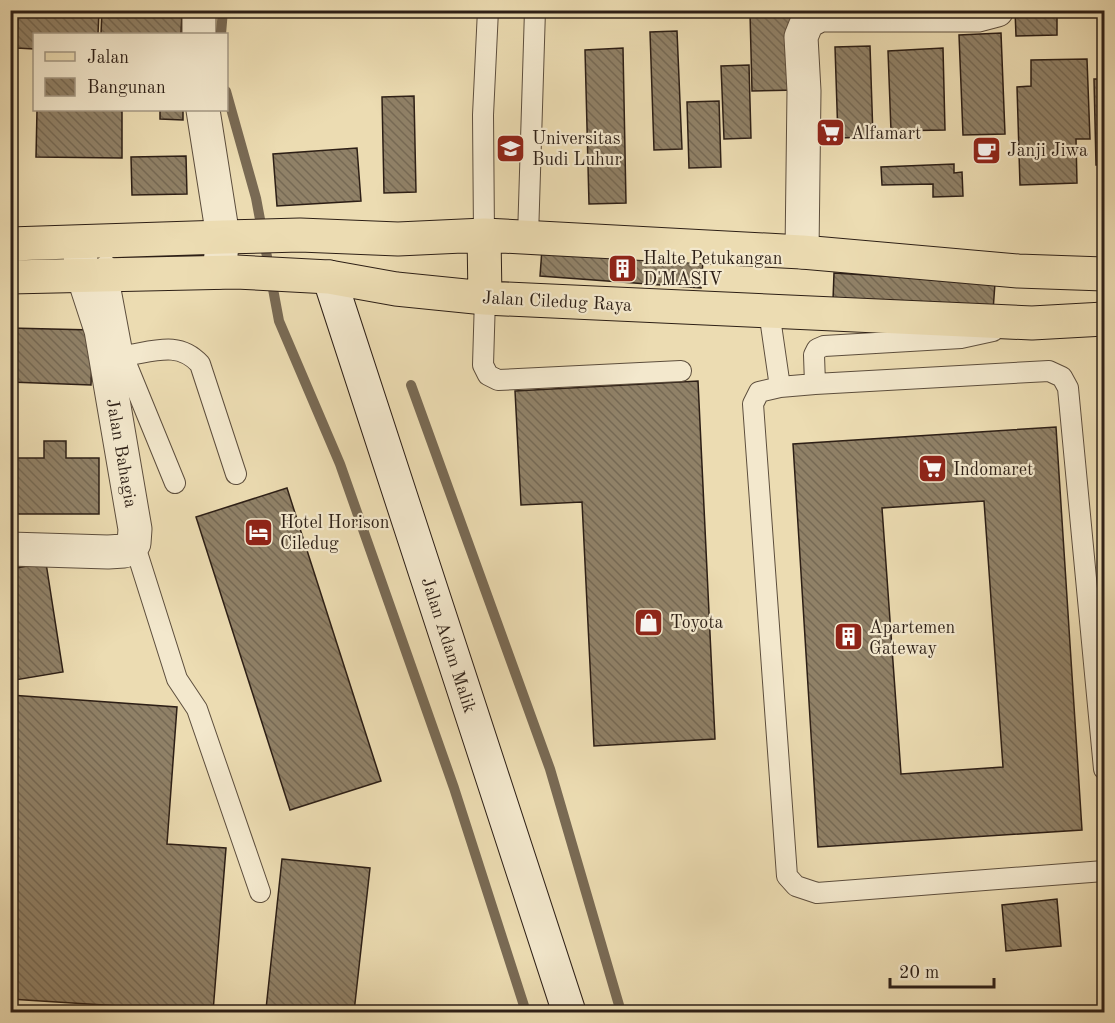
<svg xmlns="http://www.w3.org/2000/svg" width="1115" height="1023" viewBox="0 0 1115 1023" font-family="'Old Standard TT',serif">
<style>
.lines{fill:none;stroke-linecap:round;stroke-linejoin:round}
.stream{stroke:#796a54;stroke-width:10}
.building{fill:url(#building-back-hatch);stroke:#2d1f16;stroke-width:1.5;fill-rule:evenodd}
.lane-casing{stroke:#5d4e3d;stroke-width:22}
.street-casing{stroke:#5d4e3d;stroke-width:35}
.secondary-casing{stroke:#2d1f16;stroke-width:35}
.primary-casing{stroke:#2d1f16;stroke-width:35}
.lane{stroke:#f3e8cd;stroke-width:20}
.street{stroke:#f3e8cd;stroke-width:33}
.secondary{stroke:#f3e8cd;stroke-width:33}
.primary{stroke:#ecdcb2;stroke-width:33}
.labels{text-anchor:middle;stroke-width:4.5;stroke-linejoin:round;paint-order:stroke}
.poi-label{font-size:18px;fill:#2d1f16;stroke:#f3e8cd;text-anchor:start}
.street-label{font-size:18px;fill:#2d1f16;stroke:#f3e8cd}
</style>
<defs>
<pattern id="building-back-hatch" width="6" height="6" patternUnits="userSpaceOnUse" patternTransform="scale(1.5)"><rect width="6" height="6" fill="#908167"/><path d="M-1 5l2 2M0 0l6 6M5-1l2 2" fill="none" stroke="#766954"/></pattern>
</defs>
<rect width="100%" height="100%" fill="#ecdcb2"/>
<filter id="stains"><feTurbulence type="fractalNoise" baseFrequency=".00333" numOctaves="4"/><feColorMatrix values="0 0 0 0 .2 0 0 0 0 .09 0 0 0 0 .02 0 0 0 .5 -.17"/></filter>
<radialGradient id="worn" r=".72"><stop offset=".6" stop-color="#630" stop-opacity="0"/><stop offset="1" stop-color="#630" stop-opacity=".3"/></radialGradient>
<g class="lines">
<path class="stream" d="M221,34L223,10
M226,91L256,198L279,321L340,464L454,788L526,1012
M411,385L550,769L621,1012"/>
</g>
<path class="building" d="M18,10H99L98,34H34V49L17,48Z
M1015,10H1057V35L1016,36Z
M102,11L182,13L181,34H101Z
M796,11L798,90L752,91L750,13Z
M677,31L682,149L654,150L650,32Z
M1001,33L1005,134L963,135L959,35Z
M870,46L873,137L838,138L835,47Z
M623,48L626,203L589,204L585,50Z
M943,48L945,130L891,131L888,51Z
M1087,59L1090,139H1076L1077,183L1020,185L1017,87L1031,86V60Z
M749,65L751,138L724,139L721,66Z
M1094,79H1104V165H1096Z
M414,96L416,192L384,193L382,97Z
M719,101L721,167L689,168L687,102Z
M37,110H122V158L36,157Z
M160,110H183V120L160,119Z
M357,148L361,201L277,206L273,154Z
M186,156L187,194L132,195L131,157Z
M954,164V173L962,172L963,196L933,197V184L882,185L881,167Z
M542,249L703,261L701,288L540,276Z
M834,273L995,283L993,311L833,300Z
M10,328L93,330L91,385L10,382Z
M698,381L715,739L594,746L582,502L521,505L515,391Z
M1056,427L1082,830L818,847L793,444ZM984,501L1003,767L901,774L882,508Z
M44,441H66V458H99V514H10V458H44Z
M287,488L381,781L290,810L196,517Z
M46,563L63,672L15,680L10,652V569Z
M10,695L177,707L167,844L226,848L213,1012L10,999Z
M282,859L370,868L354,1012H301L266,1009Z
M1057,899L1061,946L1006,951L1002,905Z"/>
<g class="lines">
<defs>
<path id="lane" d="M484,235L483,115L488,10
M528,237L535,10
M106,265L123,356C153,352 178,340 200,364L236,474
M485,298L483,365L488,375L498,380L681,371
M769,311L780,387
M123,356L175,483
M815,384L814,355L817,349L824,346L961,338L993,331
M134,543L177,679L197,709L260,892
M1104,769L1068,388L1062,377L1049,371L815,384L780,387L759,392L753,404L787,876L796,886L817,893L1104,871"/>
<path id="street" d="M199,10V34
M203,110L223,237L219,272
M802,252L804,91L801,37L807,22L820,15H978L997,10
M10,549L108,552L124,551L134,543L135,529L101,330L83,275L79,248"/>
<path id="secondary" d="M329,277L569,1012"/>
<path id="primary" d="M484,235L485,298
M10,244L223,237L300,235L398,239L484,235L802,252L1018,271L1104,274
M10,277L236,272L329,277L396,289L485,298L1032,323L1104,319"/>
</defs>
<use href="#lane" class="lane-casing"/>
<use href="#street" class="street-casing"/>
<use href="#secondary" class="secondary-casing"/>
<use href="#primary" class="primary-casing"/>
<use href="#lane" class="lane"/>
<use href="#street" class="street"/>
<use href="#secondary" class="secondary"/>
<use href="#primary" class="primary"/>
</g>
<defs>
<symbol id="supermarket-square" viewBox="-11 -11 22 22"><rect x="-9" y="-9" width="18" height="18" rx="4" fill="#8f2418" stroke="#f3e8cd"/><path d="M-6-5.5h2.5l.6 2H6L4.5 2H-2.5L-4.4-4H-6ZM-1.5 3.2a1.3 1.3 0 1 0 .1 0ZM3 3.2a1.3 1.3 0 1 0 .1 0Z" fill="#fff"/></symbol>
<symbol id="university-square" viewBox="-11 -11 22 22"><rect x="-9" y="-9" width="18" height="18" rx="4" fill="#8f2418" stroke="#f3e8cd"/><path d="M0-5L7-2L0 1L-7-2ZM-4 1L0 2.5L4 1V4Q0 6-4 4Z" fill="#fff"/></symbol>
<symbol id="cafe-square" viewBox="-11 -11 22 22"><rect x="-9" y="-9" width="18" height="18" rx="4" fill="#8f2418" stroke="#f3e8cd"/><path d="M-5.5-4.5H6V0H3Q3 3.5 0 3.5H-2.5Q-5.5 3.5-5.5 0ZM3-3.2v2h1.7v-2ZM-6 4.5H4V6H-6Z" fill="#fff"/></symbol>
<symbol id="building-square" viewBox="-11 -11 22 22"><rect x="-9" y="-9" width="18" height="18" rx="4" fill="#8f2418" stroke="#f3e8cd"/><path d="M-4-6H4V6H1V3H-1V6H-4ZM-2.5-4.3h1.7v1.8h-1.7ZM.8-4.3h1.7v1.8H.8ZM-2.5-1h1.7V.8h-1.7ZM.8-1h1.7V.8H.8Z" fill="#fff"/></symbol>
<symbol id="hotel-square" viewBox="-11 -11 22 22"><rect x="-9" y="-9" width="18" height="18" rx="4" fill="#8f2418" stroke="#f3e8cd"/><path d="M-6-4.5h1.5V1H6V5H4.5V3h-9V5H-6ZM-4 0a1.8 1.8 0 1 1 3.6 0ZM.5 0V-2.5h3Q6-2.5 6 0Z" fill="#fff"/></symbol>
<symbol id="shop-square" viewBox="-11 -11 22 22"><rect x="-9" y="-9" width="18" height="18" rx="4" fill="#8f2418" stroke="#f3e8cd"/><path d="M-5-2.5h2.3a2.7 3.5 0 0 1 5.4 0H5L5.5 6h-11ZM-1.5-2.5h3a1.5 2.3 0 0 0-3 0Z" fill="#fff"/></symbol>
</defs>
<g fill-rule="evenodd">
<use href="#supermarket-square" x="814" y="116" width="33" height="33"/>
<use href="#university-square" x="494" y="132" width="33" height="33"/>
<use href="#cafe-square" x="970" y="134" width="33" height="33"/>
<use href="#building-square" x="606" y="252" width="33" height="33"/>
<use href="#supermarket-square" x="916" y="452" width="33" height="33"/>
<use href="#hotel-square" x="242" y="516" width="33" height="33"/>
<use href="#shop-square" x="632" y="606" width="33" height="33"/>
<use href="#building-square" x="832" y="620" width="33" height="33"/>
</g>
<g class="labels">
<g class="poi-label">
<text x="851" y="139">Alfamart</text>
<text x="532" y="144">Universitas<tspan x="532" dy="21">Budi Luhur</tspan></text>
<text x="1007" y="156">Janji Jiwa</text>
<text x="643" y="264">Halte Petukangan<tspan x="643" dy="21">D'MASIV</tspan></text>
<text x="953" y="475">Indomaret</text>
<text x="280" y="528">Hotel Horison<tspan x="280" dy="21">Ciledug</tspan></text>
<text x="670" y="628">Toyota</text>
<text x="869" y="633">Apartemen<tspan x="869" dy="21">Gateway</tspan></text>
</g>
<g class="street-label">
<text transform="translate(557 301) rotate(3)" y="6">Jalan Ciledug Raya</text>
<text transform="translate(122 453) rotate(80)" y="6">Jalan Bahagia</text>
<text transform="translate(449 645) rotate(72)" y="6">Jalan Adam Malik</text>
</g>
</g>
<rect width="1115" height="1023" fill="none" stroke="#ecdcb2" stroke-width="36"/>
<rect x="12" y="12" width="1091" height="999" fill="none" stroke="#2d1f16" stroke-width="3"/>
<rect x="18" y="18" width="1079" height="987" fill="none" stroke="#2d1f16" stroke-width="1.5"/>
<rect x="33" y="33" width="195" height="78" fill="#f3e8cd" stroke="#a49884" stroke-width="1.5"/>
<rect x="45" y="52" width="30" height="9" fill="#ecdcb2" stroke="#a49884" stroke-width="1.5"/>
<text x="87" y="63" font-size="18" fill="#2d1f16">Jalan</text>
<rect x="45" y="78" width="30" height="18" fill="url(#building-back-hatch)" stroke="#a49884" stroke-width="1.5"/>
<text x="87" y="93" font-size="18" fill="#2d1f16">Bangunan</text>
<path d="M890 978v9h104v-9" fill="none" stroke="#2d1f16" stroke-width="3"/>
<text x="899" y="978" font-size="18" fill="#2d1f16" stroke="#f3e8cd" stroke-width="4.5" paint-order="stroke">20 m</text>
<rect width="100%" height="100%" filter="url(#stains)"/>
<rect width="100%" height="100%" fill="url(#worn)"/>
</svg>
